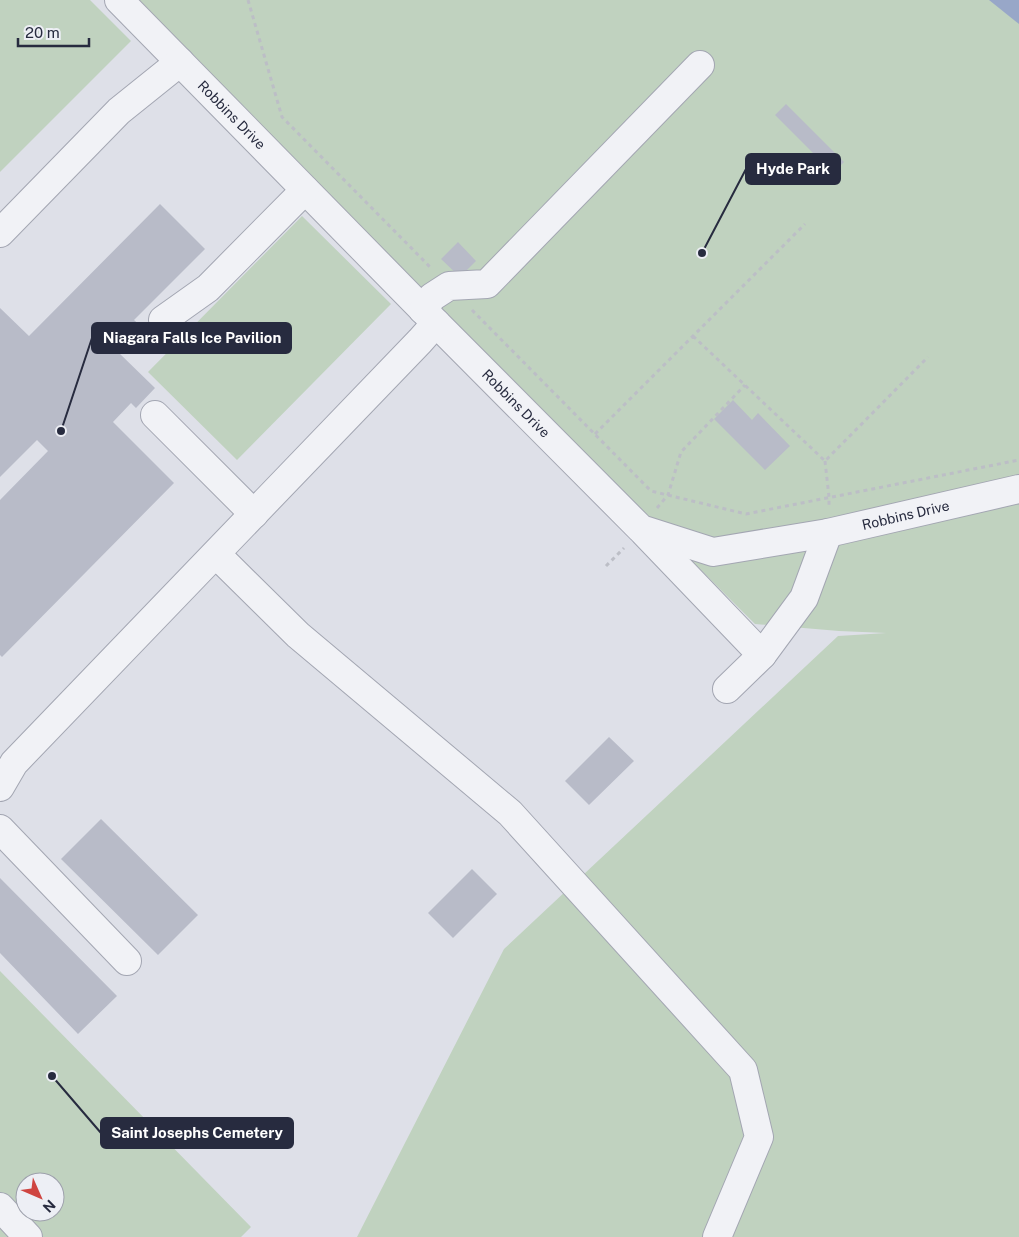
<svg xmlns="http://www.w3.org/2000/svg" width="1019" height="1237" viewBox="0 0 1019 1237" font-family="'Public Sans',sans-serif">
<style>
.green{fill:#c0d2bf;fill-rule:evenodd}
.water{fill:#98a7c8}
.building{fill:#b8bbc8}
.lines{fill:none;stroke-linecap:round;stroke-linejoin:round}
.minor-casing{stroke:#a3a6b2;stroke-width:30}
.path{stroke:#bcbec6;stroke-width:3;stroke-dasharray:4 4;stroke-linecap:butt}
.minor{stroke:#f1f2f6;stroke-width:28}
.labels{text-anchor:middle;stroke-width:4;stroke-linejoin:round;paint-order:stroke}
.street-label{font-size:14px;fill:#272b3f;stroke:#edeff5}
.leader{fill:none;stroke:#272b3f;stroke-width:2}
.callout-dot{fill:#272b3f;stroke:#edeff5;stroke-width:2}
.callout{fill:#272b3f;stroke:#272b3f;stroke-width:2}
.callout-label{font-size:15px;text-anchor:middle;font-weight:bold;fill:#fff}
</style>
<rect width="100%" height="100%" fill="#dee0e8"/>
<path class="green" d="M0,0H90L131,41L0,172Z
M134,0H1019V1237H357L504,949L838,636L886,633L839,631L755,624L457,327Z
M302,216L391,304L237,460L148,372Z
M0,971L251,1227L241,1237H0ZM25,1182H55V1212H25Z"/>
<path class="water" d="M989,0H1019V24Z"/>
<path class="building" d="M786,104L844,162L833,173L775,115Z
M160,204L205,249L134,320L142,327L118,352L155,388L136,408L131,403L113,422L174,483L2,657L0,655V500L48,451L37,440L0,477V308L29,336Z
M458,242L476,261L460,277L441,259Z
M733,400L752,420L758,413L790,446L765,470L714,419Z
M609,737L634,761L589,805L565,781Z
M101,819L198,915L158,955L61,859Z
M472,869L497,894L453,938L428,913Z
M0,878L117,996L78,1034L0,953Z"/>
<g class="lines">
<defs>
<g id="minor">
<path id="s1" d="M119,0L436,323L641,529L713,552L828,533L1019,489"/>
<path d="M0,233L119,111L180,62"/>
<path d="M423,310L432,297L449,286L487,284L700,65"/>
<path d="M163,320L208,288L305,190"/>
<path d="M155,415L254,514"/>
<path d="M644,532L762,655"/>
<path d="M222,560L298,635L510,813L743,1070L759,1137L717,1237"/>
<path d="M727,689L762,655L804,598L828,533"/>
<path d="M0,787L14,763L420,341L436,323"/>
<path d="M0,829L127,961"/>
<path d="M0,1207L28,1237"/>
</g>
</defs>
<use href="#minor" class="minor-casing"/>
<path class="path" d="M248,0L282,117L431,268
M472,310L651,491L746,514L1019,460
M693,336L825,461L928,357
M595,434L805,224
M825,461L829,497V508
M657,508L668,495L681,452L745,385
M606,566L624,548"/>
<use href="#minor" class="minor"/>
</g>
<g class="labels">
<g class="street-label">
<text dy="5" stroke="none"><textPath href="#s1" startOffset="161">Robbins Drive</textPath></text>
<text dy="5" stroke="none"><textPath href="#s1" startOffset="566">Robbins Drive</textPath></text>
<text dy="5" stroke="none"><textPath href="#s1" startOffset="1015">Robbins Drive</textPath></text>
</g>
</g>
<path class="leader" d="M702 253L746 169M61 431L92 338M52 1076L101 1133"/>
<g class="callout-dot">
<circle cx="702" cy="253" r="5"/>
<circle cx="61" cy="431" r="5"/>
<circle cx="52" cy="1076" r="5"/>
</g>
<g class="callout">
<rect x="746" y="154" width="94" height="30" rx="5"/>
<rect x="92" y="323" width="199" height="30" rx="5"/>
<rect x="101" y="1118" width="192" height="30" rx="5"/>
</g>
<g class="callout-label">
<text x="793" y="174">Hyde Park</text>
<text x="192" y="343">Niagara Falls Ice Pavilion</text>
<text x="197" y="1138">Saint Josephs Cemetery</text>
</g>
<g transform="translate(40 1197) rotate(135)"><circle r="24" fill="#edeff5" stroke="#9ea1ac"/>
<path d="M0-4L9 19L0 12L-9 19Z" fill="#cf4541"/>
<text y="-8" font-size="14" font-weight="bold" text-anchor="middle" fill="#272b3f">N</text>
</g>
<path d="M18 38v8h71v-8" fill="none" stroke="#272b3f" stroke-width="2.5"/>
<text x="25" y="38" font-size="15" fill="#272b3f" stroke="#edeff5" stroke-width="4" paint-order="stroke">20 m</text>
</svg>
